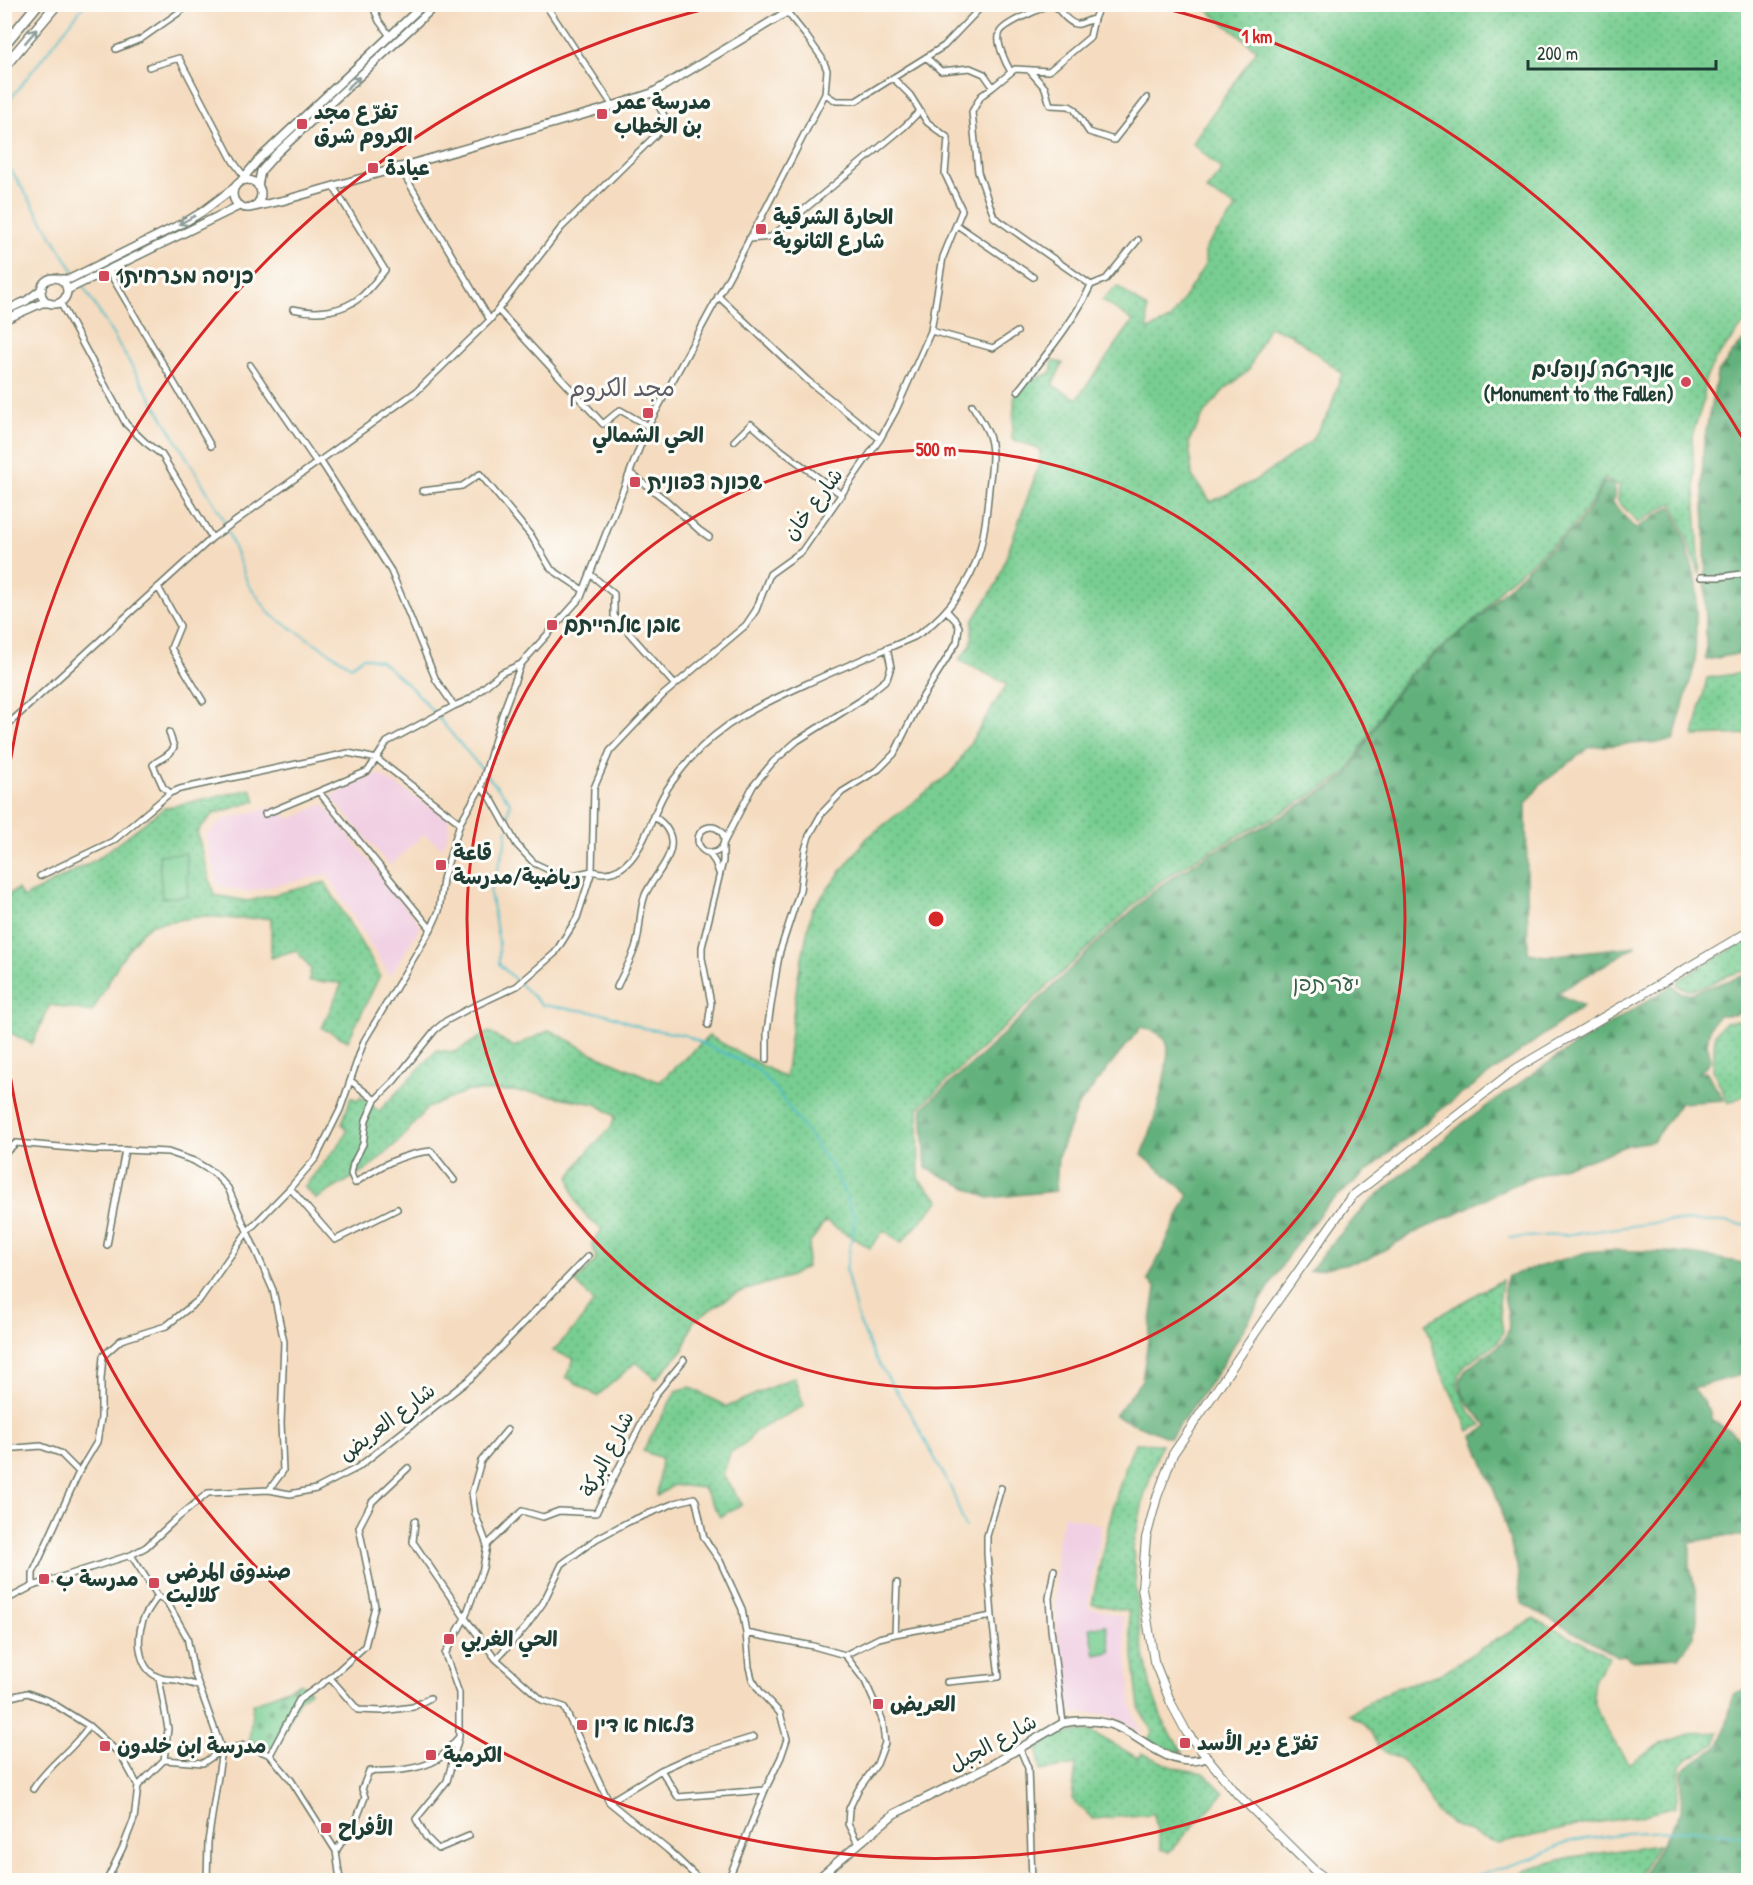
<svg xmlns="http://www.w3.org/2000/svg" width="1753" height="1885" viewBox="0 0 1753 1885" font-family="'Patrick Hand','Playpen Sans Arabic','Playpen Sans Hebrew',sans-serif">
<style>
.built{fill:#f1d0e3}
.grass{fill:url(#grass-dots);stroke:#4c8663;stroke-width:1.5;fill-rule:evenodd}
.forest{fill:url(#forest-firs);stroke:#407758;stroke-width:1.5}
.cemetery{fill:url(#cemetery-stones);stroke:#4c8663;stroke-width:1.5}
.pitch{fill:#78ce92;stroke:#4c8663;stroke-width:1.5}
.lines{fill:none;stroke-linecap:round;stroke-linejoin:round}
.stream{stroke:#4fbdc8;stroke-width:2}
.minor-casing{stroke:#6a7565;stroke-width:8}
.tertiary-casing{stroke:#6a7565;stroke-width:10}
.secondary-casing{stroke:#6a7565;stroke-width:10}
.trunk-casing{stroke:#6a7565;stroke-width:12}
.minor{stroke:#fff;stroke-width:5}
.tertiary{stroke:#fff;stroke-width:7}
.secondary{stroke:#fff;stroke-width:8}
.trunk{stroke:#fff;stroke-width:9}
.oneway{stroke:#8f9e9a}
.ring{fill:none;stroke:#d62828;stroke-width:3}
.poi-dot{fill:#d1495b;stroke:#fdfcf7;stroke-width:2}
.labels{text-anchor:middle;stroke-width:6;stroke-linejoin:round;paint-order:stroke}
.poi-label{font-size:21px;font-weight:bold;fill:#1f3d34;stroke:#fdfcf7;text-anchor:start}
.street-label{font-size:21px;fill:#1f3d34;stroke:#fdfcf7}
.park-label{font-size:21px;fill:#35614c;stroke:#fdfcf7}
.quarter-label{font-size:24px;fill:#5c5b66;stroke:#fdfcf7}
.centre{fill:#d62828;stroke:#fdfcf7;stroke-width:3}
.ring-label{font-size:18px;text-anchor:middle;font-weight:bold;fill:#d62828;stroke:#fdfcf7;stroke-width:6;stroke-linejoin:round;paint-order:stroke}
</style>
<defs>
<pattern id="grass-dots" width="8" height="8" patternUnits="userSpaceOnUse" patternTransform="scale(1.5)"><rect width="8" height="8" fill="#78ce92"/><path d="M2 2h.1M6 6h.1" fill="none" stroke="#62a878" stroke-width="1.8" stroke-linecap="round"/></pattern>
<pattern id="forest-firs" width="22" height="20" patternUnits="userSpaceOnUse" patternTransform="scale(1.5)"><rect width="22" height="20" fill="#62b17c"/><path d="M5 1l3.5 6h-7zM16 11l3.5 6h-7z" fill="#509166"/></pattern>
<pattern id="cemetery-stones" width="16" height="16" patternUnits="userSpaceOnUse" patternTransform="scale(1.5)"><rect width="16" height="16" fill="#78ce92"/><path d="M2 7V4a2 2 0 0 1 4 0v3zM10 15v-3a2 2 0 0 1 4 0v3z" fill="#62a878"/></pattern>
</defs>
<rect width="100%" height="100%" fill="#fdfcf7"/>
<filter id="ink" filterUnits="userSpaceOnUse"><feTurbulence type="fractalNoise" baseFrequency=".0167" numOctaves="2"/><feDisplacementMap in="SourceGraphic" scale="12" xChannelSelector="R" yChannelSelector="G"/><feConvolveMatrix kernelMatrix="1 2 1 2 8 2 1 2 1" color-interpolation-filters="sRGB"/></filter>
<filter id="wash" filterUnits="userSpaceOnUse"><feTurbulence type="fractalNoise" baseFrequency=".008" numOctaves="4" result="noise"/><feDisplacementMap in="SourceGraphic" scale="24" xChannelSelector="R" yChannelSelector="G"/><feGaussianBlur stdDeviation="1.35" result="paint"/><feColorMatrix in="noise" values="0 0 0 0 0 0 0 0 0 0 0 0 0 0 0 0 0 1.4 0 .05"/><feComposite in="paint" operator="in"/></filter>
<g filter="url(#wash)">
<rect width="100%" height="100%" fill="#f5dcc0"/>
<path class="built" d="M379,774L448,818L449,830L443,848L424,834L390,866L330,796Z
M324,804L421,926L390,976L327,874L246,892L218,885L206,836L222,820L273,807L291,819Z
M1064,1515L1102,1525L1088,1607L1123,1617L1132,1708L1142,1735L1122,1720L1102,1714L1066,1712L1055,1604L1057,1542Z"/>
<path class="grass" d="M1201,5H1748V319L1715,360L1705,380L1704,399L1692,436L1700,575L1673,502L1638,523L1618,501L1619,485L1604,479L1592,502L1572,528L1503,586L1483,613L1408,675L1385,707L1346,774L1276,816L1202,855L1156,884L918,1108L919,1180L940,1200L901,1243L884,1230L870,1248L825,1221L810,1243L806,1267L791,1276L737,1293L709,1310L693,1322L683,1350L656,1379L636,1362L597,1396L566,1377L574,1359L553,1351L579,1323L594,1302L576,1282L596,1260L592,1242L602,1230C582,1213 573,1204 570,1177L584,1156L611,1127L615,1116L596,1104L537,1093L511,1091H468L427,1108L402,1138L369,1168L316,1199L304,1187L341,1142L347,1130L342,1124L351,1097L357,1100L361,1097L379,1111L437,1050L455,1052L489,1032L514,1047L550,1030L592,1053L659,1082L709,1036L785,1078L798,977L812,909L867,838L953,771L1007,684L959,660L971,645L973,621L997,583L1038,468L1041,450L1012,439L1015,391L1029,381L1051,373L1053,361L1063,363L1052,385L1077,399L1133,321L1102,300L1117,286L1147,309L1148,330L1170,320L1205,265V248L1237,208L1206,190L1222,170L1192,143L1257,50ZM1268,327L1289,333L1342,373L1329,413L1311,441L1258,479L1211,502L1192,476L1189,441L1203,416L1223,391L1248,371Z
M1748,672V734L1694,736L1707,678Z
M251,789L256,801L213,814L197,832L214,895L248,901L325,882L380,975L348,1041L322,1028L342,983L309,981L311,969L296,950L271,958V918L236,919L205,916L152,924L140,934L120,961L92,1012L50,1005L32,1044L11,1033L5,1039V896L18,889L23,898L97,859L164,808Z
M1748,939V970C1741,972 1732,974 1724,977C1710,984 1693,995 1677,985L1679,980Z
M1748,1020V1094L1728,1103L1713,1070L1715,1033L1726,1022Z
M1502,1280L1499,1304L1503,1332L1498,1342L1466,1364L1459,1374L1458,1387L1471,1414L1482,1425L1469,1431L1439,1367L1426,1323Z
M794,1377L804,1406L754,1432L748,1441L730,1453L723,1475L742,1504L720,1517L703,1488L674,1485L657,1496L661,1458L643,1451L676,1391L690,1387L727,1407Z
M1135,1443L1161,1444L1144,1497L1133,1548L1140,1635L1151,1688L1164,1724L1183,1752L1165,1748L1148,1740L1152,1732L1139,1707L1128,1611L1092,1604C1103,1549 1113,1495 1135,1443Z
M1534,1619L1609,1656C1605,1664 1597,1673 1594,1681C1586,1706 1616,1744 1629,1764L1660,1744L1689,1734L1718,1732L1715,1743L1703,1752L1688,1758L1680,1765L1676,1807L1640,1816L1576,1826L1498,1844L1451,1824L1436,1812L1426,1793L1412,1770L1399,1759L1378,1748L1370,1730L1359,1720L1348,1714L1393,1689L1440,1674L1482,1648Z
M1090,1731L1138,1758L1141,1753L1175,1768L1204,1773L1224,1793L1169,1852L1161,1849L1154,1814L1093,1819L1072,1799L1076,1765L1041,1771L1037,1749L1058,1734Z
M1658,1845L1636,1880H1511L1530,1868L1571,1857Z"/>
<path class="forest" d="M1748,336V652L1706,660L1705,522L1702,474L1704,441L1717,374L1738,346Z
M1604,482L1615,485L1613,503L1635,529L1672,506L1687,547L1697,584L1695,664L1673,741L1590,747L1540,785L1526,804L1528,953L1546,956L1636,946L1557,993L1583,1006L1444,1107L1326,1206L1289,1254L1217,1373L1170,1438L1115,1416L1142,1380L1156,1288L1148,1280L1189,1194L1142,1155C1153,1127 1161,1099 1166,1068C1167,1061 1169,1052 1167,1044C1164,1033 1151,1030 1141,1027L1077,1107L1058,1157L1056,1191L988,1198L926,1168L922,1108L985,1052L1098,942L1159,886L1206,856L1281,817L1347,776L1385,710L1409,676L1485,613L1497,598L1528,568L1577,526L1593,504Z
M1748,974V1011L1733,1015H1719L1710,1027L1707,1044L1711,1059L1706,1067L1698,1073L1706,1072L1724,1100L1680,1103L1653,1141L1628,1145L1589,1160L1557,1168L1508,1187L1455,1214L1412,1234L1368,1259L1310,1271L1323,1254L1365,1206L1463,1123L1558,1056L1671,986L1682,993H1692Z
M1608,1250L1667,1252L1697,1255L1748,1264V1373L1693,1388L1710,1412L1712,1421C1727,1428 1739,1436 1748,1449V1536H1725L1690,1542V1567L1697,1598V1621L1694,1636L1679,1657L1632,1660L1624,1655L1617,1656L1521,1603L1517,1566L1498,1500L1473,1436L1488,1427C1481,1419 1463,1399 1461,1389C1454,1361 1503,1355 1508,1331C1511,1318 1505,1306 1504,1294C1503,1288 1506,1281 1508,1276L1587,1252Z
M1748,1689V1880H1640L1681,1812L1682,1771C1693,1759 1709,1756 1717,1746C1726,1736 1730,1708 1733,1695Z"/>
<path class="cemetery" d="M300,1683L310,1691L299,1700L275,1748L249,1740L253,1704Z"/>
<path class="pitch" d="M186,853L188,896L162,898L159,855Z
M1106,1625L1111,1652L1095,1655L1090,1628Z"/>
<g class="lines">
<path class="stream" d="M4,107L85,4
M4,159L101,315L222,516L248,584L271,615L351,666L363,657L381,661L416,692L510,802L507,823
M507,829L505,845L490,892L499,943V964L542,1005L607,1014L643,1028L685,1035L756,1068L776,1090L832,1167L842,1187L855,1218L846,1270L857,1316L874,1356L912,1416L952,1490L965,1527
M1510,1238L1575,1234L1667,1221L1725,1222L1748,1226
M1468,1880L1497,1869L1534,1858L1571,1841L1626,1833L1692,1830L1748,1837"/>
</g>
</g>
<g filter="url(#ink)">
<g class="lines">
<defs>
<path id="minor" d="M372,4L379,21L390,36
M545,4L613,106
M1054,4C1059,10 1070,26 1079,24C1084,23 1088,20 1094,19
M116,49L141,39L191,4
M927,58L941,71L970,68L984,74L993,87L1015,69L1049,71L1090,37L1094,19L1100,4
M149,67L179,58L233,161L244,176
M1029,70L1045,88L1050,105L1069,106L1074,109L1089,132L1114,140L1147,98
M1011,72C1006,64 995,41 1000,32C1005,23 1032,13 1042,8L1044,4
M993,87L981,96L972,112L978,172L994,217L1091,285L1106,279L1138,240
M825,94L836,101H856L944,46L984,4
M399,166L490,320
M957,225L1033,277
M749,239L771,237L904,127L920,111
M108,270L211,446
M718,296L807,380L880,439
M60,302L126,424L145,442L162,455L212,538
M293,309C317,315 343,312 362,296C371,288 378,278 385,270L333,186
M498,310L603,424L620,410L648,426
M931,331L993,348L1017,332
M250,365L317,463
M1018,391C1043,358 1074,322 1091,285
M734,441L751,424L781,450L842,495
M320,460L391,571L436,680L454,706
M630,473L667,501L699,530L709,537
M422,491L462,486L480,474L532,537L551,569L583,590
M590,574L614,594V616L675,685
M1701,577H1720L1748,573
M158,587L180,626L171,648L203,701
M4,728L212,538L417,391L490,320L561,228L668,123L652,93
M169,732L174,747C169,758 160,757 153,765L163,787L170,793
M481,787L492,800L517,845L534,863L564,877L592,871L594,788L610,751L663,695L746,625L756,610L770,574L802,551L880,439L896,410L931,331L943,257L962,210L945,174L948,138L927,122L910,95L893,78
M319,792L431,929
M265,814L368,771L387,742L454,706L470,699L501,673L521,664
M698 840a13 13 0 1 1 26 0a13 13 0 1 1-26 0Z
M724,842L753,786L773,762L797,741L860,701L887,679L891,667L887,648
M708,852L715,862L719,873
M40,876L113,841L170,793L180,789L348,753L377,759L460,823
M617,987C623,973 632,959 636,945C641,928 639,911 645,895C652,879 670,861 671,846C673,833 663,822 653,816
M708,1025L711,1003L702,958V947L723,861V846
M767,1059V1031L777,967L780,951L800,890L805,850L809,836L822,813L842,792L879,769L894,754L920,701L957,642L959,627L956,621L946,610
M351,1081L375,1100L394,1081L435,1030L446,1021L468,1009L517,986L555,953L577,918L592,871C635,885 648,824 663,796C670,783 680,771 690,759C723,722 760,705 804,685C841,668 877,653 914,637C941,621 963,593 975,564C984,544 987,510 989,488C991,470 995,450 988,433C984,423 977,414 972,405
M375,1100L366,1120L363,1144L353,1164L351,1174L355,1183C379,1166 402,1154 431,1151L454,1180
M4,1154L16,1143L94,1150H125L168,1152L194,1161L214,1173L228,1188L273,1290L284,1342L281,1423L283,1471L269,1490
M290,1188L335,1240L397,1209
M107,1245L125,1150
M4,1449L41,1446L60,1453L79,1472
M415,1521L413,1542L465,1618L496,1659L542,1700L564,1707L609,1802L668,1850L700,1880
M487,1545L475,1513L472,1493L481,1461L507,1430
M131,1555L158,1596L167,1602L187,1637L194,1672L222,1750L246,1745L270,1755L291,1780L336,1851L340,1880
M1054,1570L1049,1598L1051,1629L1063,1723
M33,1586V1573L79,1472L97,1442L101,1418V1379L103,1356L121,1340L166,1326L200,1299L247,1232L290,1188L316,1158L340,1110L364,1041L431,929L439,911L443,879L460,823L481,787L502,715L521,664L581,597L648,426L762,216L825,94L827,70L822,58L807,37L787,12
M158,1596C152,1604 147,1611 143,1620C136,1639 138,1671 161,1678C166,1680 174,1679 180,1681C186,1682 192,1684 198,1686
M4,1601L33,1586L131,1555L146,1547L175,1520L208,1493L269,1490L290,1494L316,1489L357,1468L471,1378L588,1256
M746,1633L813,1646L845,1655L865,1681L882,1719L885,1743L877,1764L858,1790L849,1809L848,1824L858,1844
M895,1634L897,1583
M845,1655L879,1638L895,1634L992,1616
M496,1659L525,1628L543,1603L562,1564L596,1539L628,1522L675,1503L694,1498L696,1501L704,1538L720,1561L742,1609L746,1633L749,1667L752,1679L761,1693L780,1713L787,1739L781,1757L765,1790L728,1880
M159,1678L168,1729L164,1760
M330,1678L358,1710L382,1711L413,1707L430,1698
M947,1682L999,1677L992,1616L987,1554V1536L1001,1488
M4,1704L11,1697L27,1693L49,1701L89,1726L121,1755L138,1786L134,1819L123,1847L107,1880
M1020,1749L1028,1768L1032,1880
M270,1755L299,1700L330,1678L365,1646L375,1606L359,1527L372,1502L408,1468
M661,1770L678,1797L765,1790
M138,1786L164,1760L203,1763L222,1750
M33,1789C49,1764 73,1750 89,1726
M609,1802L661,1770L692,1756L754,1737
M469,1836L438,1849L426,1837L416,1819L447,1781L459,1737V1693L445,1654L465,1618L483,1568L487,1545L522,1511L543,1517L559,1511L596,1513L656,1394L684,1360
M336,1851L357,1818L365,1797L362,1789L369,1771C390,1772 420,1770 438,1759C446,1754 452,1744 458,1738
M207,1880L208,1842L222,1750"/>
<path id="tertiary" d="M233 194a14 14 0 1 1 28 0a14 14 0 1 1-28 0Z
M240,182L260,158L424,4
M258,186L261,171L277,153L437,4
M249,208L285,200L600,110L652,93L787,12L795,4
M41 291a13 13 0 1 1 26 0a13 13 0 1 1-26 0Z
M61,279H70L187,221L202,212L235,187
M67,290L239,206
M4,311L26,301L42,289
M4,320L42,303H49
M816,1880L894,1814L986,1768L1063,1723C1078,1720 1094,1720 1109,1724C1143,1734 1168,1772 1207,1758"/>
<path id="secondary" d="M1328,1880L1314,1870L1238,1795L1187,1733L1171,1703L1154,1661L1142,1588L1146,1538L1157,1497L1173,1454L1268,1314L1351,1197L1517,1068L1748,932"/>
<path id="trunk" d="M4,45L38,4
M4,67L57,4"/>
</defs>
<use href="#minor" class="minor-casing"/>
<use href="#tertiary" class="tertiary-casing"/>
<use href="#secondary" class="secondary-casing"/>
<use href="#trunk" class="trunk-casing"/>
<use href="#minor" class="minor"/>
<use href="#tertiary" class="tertiary"/>
<use href="#secondary" class="secondary"/>
<use href="#trunk" class="trunk"/>
</g>
<defs><path id="oneway-shaft" d="M-6 0H5M1.5-3L5.5 0L1.5 3" fill="none" stroke-width="1.6" stroke-linecap="round" stroke-linejoin="round" transform="scale(1.5)"/></defs>
<g class="oneway">
<use href="#oneway-shaft" transform="translate(31 36) rotate(-50)"/>
<use href="#oneway-shaft" transform="translate(353 83) rotate(-43)"/>
<use href="#oneway-shaft" transform="translate(187 220) rotate(152)"/>
</g>
</g>
<g class="ring">
<circle cx="936" cy="919" r="469"/>
<path d="M1745 1396A939 939 0 0 1 5 1042M5 796A939 939 0 0 1 717 6M1155 6A939 939 0 0 1 1745 442"/>
</g>
<g class="poi-dot">
<rect x="596" y="108" width="12" height="12" rx="3"/>
<rect x="296" y="118" width="12" height="12" rx="3"/>
<rect x="367" y="162" width="12" height="12" rx="3"/>
<rect x="755" y="223" width="12" height="12" rx="3"/>
<rect x="98" y="270" width="12" height="12" rx="3"/>
<circle cx="1686" cy="382" r="6"/>
<rect x="642" y="407" width="12" height="12" rx="3"/>
<rect x="629" y="476" width="12" height="12" rx="3"/>
<rect x="546" y="619" width="12" height="12" rx="3"/>
<rect x="435" y="859" width="12" height="12" rx="3"/>
<rect x="38" y="1573" width="12" height="12" rx="3"/>
<rect x="148" y="1577" width="12" height="12" rx="3"/>
<rect x="443" y="1633" width="12" height="12" rx="3"/>
<rect x="872" y="1698" width="12" height="12" rx="3"/>
<rect x="576" y="1719" width="12" height="12" rx="3"/>
<rect x="1179" y="1737" width="12" height="12" rx="3"/>
<rect x="99" y="1740" width="12" height="12" rx="3"/>
<rect x="425" y="1749" width="12" height="12" rx="3"/>
<rect x="320" y="1822" width="12" height="12" rx="3"/>
</g>
<g class="labels">
<g class="poi-label">
<text x="614" y="109">مدرسة عمر<tspan x="614" dy="24">بن الخطاب</tspan></text>
<text x="314" y="119">تفرّع مجد<tspan x="314" dy="24">الكروم شرق</tspan></text>
<text x="385" y="175">عيادة</text>
<text x="773" y="224">الحارة الشرقية<tspan x="773" dy="24">شارع الثانوية</tspan></text>
<text x="116" y="283">כניסה מזרחית1</text>
<text x="1674" y="377" text-anchor="end">אנדרטה לנופלים<tspan x="1674" dy="24">(Monument to the Fallen)</tspan></text>
<text x="648" y="442" text-anchor="middle">الحي الشمالي</text>
<text x="647" y="489">שכונה צפונית</text>
<text x="564" y="632">אבן אלהייתם</text>
<text x="453" y="860">قاعة<tspan x="453" dy="24">رياضية/مدرسة</tspan></text>
<text x="166" y="1578">صندوق المرضى<tspan x="166" dy="24">كلاليت</tspan></text>
<text x="56" y="1586">مدرسة ب</text>
<text x="461" y="1646">الحي الغربي</text>
<text x="890" y="1711">العريض</text>
<text x="594" y="1732">צלאח א דין</text>
<text x="1197" y="1750">تفرّع دير الأسد</text>
<text x="117" y="1753">مدرسة ابن خلدون</text>
<text x="443" y="1762">الكرمية</text>
<text x="338" y="1835">الأفراح</text>
</g>
<g class="street-label">
<text transform="translate(813 504) rotate(-53)" y="7">شارع خان</text>
<text transform="translate(387 1422) rotate(-37)" y="7">شارع العريض</text>
<text transform="translate(607 1454) rotate(-63)" y="7">شارع البركة</text>
<text transform="translate(993 1743) rotate(-29)" y="7">شارع الجبل</text>
</g>
<g class="park-label">
<text x="1326" y="991">יער תפן</text>
</g>
<g class="quarter-label">
<text x="622" y="396">مجد الكروم</text>
</g>
</g>
<circle cx="936" cy="919" r="9" class="centre"/>
<g class="ring-label">
<text x="1257" y="43">1 km</text>
<text x="936" y="456">500 m</text>
</g>
<rect width="1753" height="1885" fill="none" stroke="#fdfcf7" stroke-width="24"/>
<path d="M1528 60v9h188v-9" fill="none" stroke="#1f3d34" stroke-width="3"/>
<text x="1537" y="60" font-size="18" fill="#1f3d34" stroke="#fdfcf7" stroke-width="4.5" paint-order="stroke">200 m</text>
</svg>
